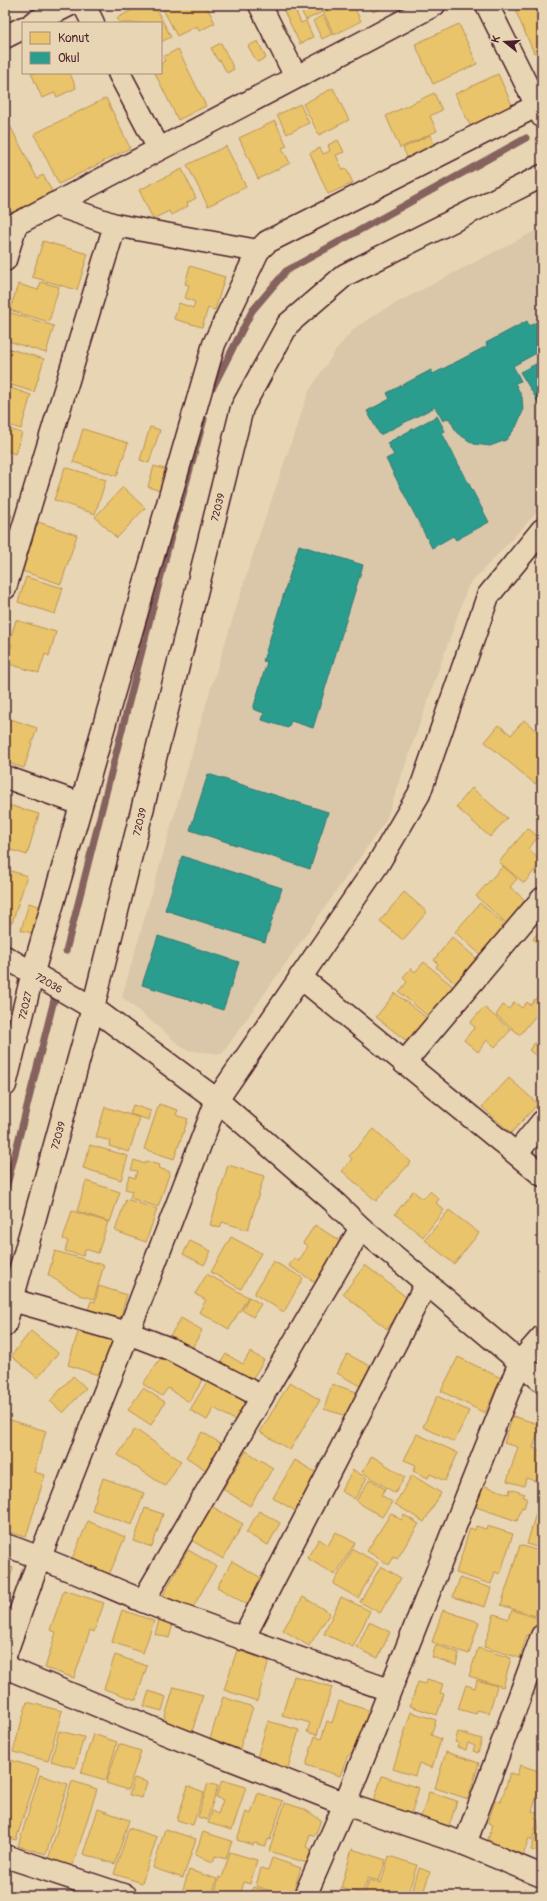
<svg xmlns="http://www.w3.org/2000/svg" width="547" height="1901" viewBox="0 0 547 1901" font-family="Pangolin,sans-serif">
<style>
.built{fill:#dac6a8}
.homes{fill:#e9c46a;stroke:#b99257}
.schools{fill:#2a9d8f;stroke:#347771}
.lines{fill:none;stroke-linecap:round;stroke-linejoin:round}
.stream{stroke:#85625d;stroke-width:7}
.minor-casing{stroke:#4a1f2b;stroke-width:25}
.minor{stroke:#e8d5b3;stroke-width:22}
.labels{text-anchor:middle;stroke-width:4;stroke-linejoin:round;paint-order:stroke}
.street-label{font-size:10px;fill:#4a1f2b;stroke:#e8d5b3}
</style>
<rect width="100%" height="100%" fill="#e8d5b3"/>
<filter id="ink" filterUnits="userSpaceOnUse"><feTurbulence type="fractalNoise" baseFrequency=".025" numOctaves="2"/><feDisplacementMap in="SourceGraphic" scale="8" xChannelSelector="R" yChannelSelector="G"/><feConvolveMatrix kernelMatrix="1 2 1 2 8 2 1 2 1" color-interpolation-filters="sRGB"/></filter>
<g filter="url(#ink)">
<path class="built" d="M537,230L542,232V507L468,586L386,820L222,1054L186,1050L122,997L209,694L257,542L309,391L336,350L355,328L379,312Z"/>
<path class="homes" d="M142,5H154L171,37L161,42V23H120L117,18Z
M161,5H206L215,23L199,31L197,26L177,36Z
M293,5L301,23L306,21L313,37L300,44L283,9Z
M298,5H318L322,12L306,20Z
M320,5H353L361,21L334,35Z
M369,5H387L373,12Z
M518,5H542V50L534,53L516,12Z
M323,15L332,34L322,39L313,21Z
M459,24L477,64L433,84L415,44Z
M258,41L266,58L257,62L248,46Z
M221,43L234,69L227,73L220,60L218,61L211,48Z
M178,49L206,106L178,120L155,73H161V63L165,61L163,57Z
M31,73H70L76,88L57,97L55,93L42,98Z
M498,74L513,107L471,127L455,94Z
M333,88L349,120L319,135L303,104Z
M434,93L442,110L430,116L437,131L400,148L386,116Z
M106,98L130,148L59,184L34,134Z
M300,104L309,123L287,134L277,115Z
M5,116L37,178L43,175L53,193L5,218Z
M275,121L287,146L282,148L290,163L258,179L239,138Z
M430,135L435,146L408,159L403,148Z
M338,140L344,152L336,155L343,170L346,168L353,183L328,194L310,153L320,148L323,154L330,151L328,145Z
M226,146L246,187L208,206L187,165Z
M182,169L196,198L187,203L188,206L171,215L169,211L153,219L139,190Z
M43,241L88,254L77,290L32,277Z
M190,266L225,277L215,310L208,308L202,327L174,319L179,303L193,308L195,302L185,298L189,285L185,284Z
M41,282L59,287L49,322L10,310L18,284L38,290Z
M8,312L54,326L46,353L5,340V323Z
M7,348L44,359L34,392L5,383V353Z
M5,386L31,395L21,429L5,424Z
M150,427L160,430L149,463L140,460Z
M5,428L22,433L15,454L5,450Z
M83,429L128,443L117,476L73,462Z
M154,466L168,470L161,491L148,487Z
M65,467L106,480L95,514L54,500Z
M123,487L145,508L117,538L95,517Z
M5,513L12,515L5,537Z
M38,522L77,535L61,584L22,571Z
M26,577L63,588L55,614L18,602Z
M16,620L56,632L49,656L45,654L39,673L6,663L12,644L9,643Z
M5,717L37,728L24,768L5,762Z
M524,720L542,736V776L535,784L485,742L499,725L511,735Z
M472,788L507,818L490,837L456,807Z
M5,804L39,814L27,855L5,848Z
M528,828L538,837L528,849L542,862L524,883L499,862Z
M503,866L517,879L510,887L526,901L506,923L476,896Z
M5,869L27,876L12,923L5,921Z
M404,892L427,912L403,940L380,921Z
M29,903L48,909L40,936L21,930Z
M480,903L506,926L481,955L455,932Z
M542,927V946L533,939Z
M452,937L476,958L455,983L436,967L438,964L434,960Z
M424,962L456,989L430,1018L399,992L407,982L403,977L411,968L415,972Z
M395,993L428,1019L409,1043L376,1017Z
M536,998L542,1003V1008L520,1035L496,1015L503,1005L509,1009L514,1002L522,1008L527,1002L530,1005Z
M484,1007L511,1030L495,1047L487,1040L478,1052L464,1040L475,1027L470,1023Z
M542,1034V1061L529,1050Z
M509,1078L538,1104L511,1133L482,1107Z
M159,1104L178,1110L176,1115L188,1119L174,1159L144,1149Z
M133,1105L151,1111L149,1120L130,1114Z
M105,1107L140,1118L129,1152L109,1146L111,1141L96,1137Z
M374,1129L411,1162L376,1201L342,1171L352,1159L349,1156Z
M90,1145L128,1156L121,1180L83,1168Z
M134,1160L145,1164L146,1161L160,1165L159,1168L170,1172L158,1207L130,1198L132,1191L125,1189L129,1176L135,1178L137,1171L131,1170Z
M228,1165L264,1176L248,1230L222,1222L220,1228L210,1225Z
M86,1181L120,1192L110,1222L77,1211Z
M413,1191L423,1199L430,1191L439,1199L436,1203L444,1210L423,1237L395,1214Z
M126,1199L157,1209L146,1242L115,1231Z
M449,1210L479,1233L454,1264L425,1240Z
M72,1211L108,1222L98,1253L85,1249L83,1256L65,1251L68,1241L63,1239Z
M315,1225L343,1243L318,1284L289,1266L294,1258L299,1261L308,1246L303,1243Z
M231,1237L261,1253L241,1289L211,1272Z
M190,1241L211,1251L204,1265L183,1254Z
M55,1251L104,1265L94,1299L80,1295L48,1275Z
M273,1261L303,1278L284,1312L254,1294Z
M365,1265L410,1300L387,1329L343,1294Z
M207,1274L248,1297L229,1329L199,1312L206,1300L195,1294Z
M99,1286L127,1295L119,1322L87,1313L91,1301L95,1302Z
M249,1297L261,1304L253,1317L242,1310Z
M181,1318L202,1330L189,1354L167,1341Z
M79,1329L119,1342L107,1378L68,1365Z
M31,1331L58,1353L38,1378L11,1356Z
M250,1352L264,1360L248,1386L218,1367L226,1354L243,1364Z
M347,1354L374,1368L363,1388L337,1373Z
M162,1356L205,1377L189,1402L168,1388L162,1396L143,1384Z
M458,1357L501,1378L485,1413L441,1391Z
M211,1375L257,1401L243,1425L214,1408L207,1420L190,1410Z
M73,1376L86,1388L63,1413L50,1401Z
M290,1382L320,1400L290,1450L260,1432Z
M332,1384L360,1393L353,1418L324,1409Z
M143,1388L165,1402L151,1425L128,1410Z
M437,1396L469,1411L454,1442L423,1427Z
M513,1416L541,1425L533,1448L542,1451V1469L538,1482L526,1478L524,1486L507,1481L518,1447L504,1443Z
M7,1419L46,1431L34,1472L45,1475L26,1537L5,1531V1426Z
M135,1429L181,1461L165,1486L118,1455Z
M202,1432L225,1446L209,1472L186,1457Z
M417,1434L458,1453L445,1481L430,1474L428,1478L413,1471L416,1465L404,1460Z
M246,1451L273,1468L250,1506L223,1489Z
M372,1456L405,1477L395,1493L362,1472Z
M295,1460L322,1476L301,1514L273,1498Z
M353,1470L367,1478L355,1499L341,1491Z
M412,1475L441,1493L424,1522L395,1504Z
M103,1478L144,1493L132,1525L92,1510Z
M370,1479L385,1489L381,1495L392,1502L382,1517L356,1501Z
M476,1483L509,1494L510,1489L525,1494L523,1497L527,1498L524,1508L522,1507L517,1521L476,1507L479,1497L472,1495Z
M211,1506L243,1524L223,1559L191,1540Z
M145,1508L163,1514L152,1547L134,1541Z
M541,1510H542V1549L527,1544L536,1513L540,1515Z
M259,1511L280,1523L268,1545L246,1533Z
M391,1513L401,1520L404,1515L419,1524L397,1559L394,1557L389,1565L367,1551Z
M88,1521L125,1537L109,1575L72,1559Z
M476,1526L486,1529L487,1526L513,1534L500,1574L495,1572L491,1584L456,1573L470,1528L475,1530Z
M336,1532L355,1543L335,1575L307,1558L319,1539L328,1545Z
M520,1545L542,1552V1593L535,1616L501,1605Z
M353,1549L378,1563L358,1598L333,1584Z
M188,1550L216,1566L191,1611L163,1595Z
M232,1561L263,1579L248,1605L217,1587Z
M5,1565L13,1568L5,1593Z
M381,1566L401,1578L380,1613L360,1602Z
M460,1578L491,1588L485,1607L453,1597Z
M64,1590L104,1603L94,1632L90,1630L74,1678L45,1668L56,1632L50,1630Z
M303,1597L330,1613L309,1646L283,1630Z
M341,1597L370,1611L353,1647L324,1634Z
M122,1610L154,1621L143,1653L112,1642Z
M443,1610L479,1622L469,1654L432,1642Z
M512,1610L540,1619L537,1629L533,1627L530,1636L527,1635L520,1658L484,1647L494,1614L509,1619Z
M159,1620L173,1624L169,1638L155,1634Z
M369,1622L390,1632L378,1658L357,1648Z
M436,1645L459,1653L456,1665L432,1657Z
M478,1648L511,1658L503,1687L469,1676Z
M237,1650L269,1661L257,1701L224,1690Z
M115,1655L147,1666L136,1700L104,1689Z
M294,1676L332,1687L317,1735L307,1732L310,1723L282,1715Z
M427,1679L443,1684L440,1693L444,1694L437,1715L410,1706L418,1682L425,1684Z
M477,1680L497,1686L489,1713L477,1710L476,1714L458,1709L466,1685L475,1688Z
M174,1687L203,1695L192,1732L163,1723Z
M149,1691L166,1697L162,1711L144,1706Z
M223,1697L253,1707L239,1751L209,1742Z
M339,1701L371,1711L361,1745L347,1757L340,1776L306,1765L315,1736L321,1739L327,1721L332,1723Z
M27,1702L62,1711L48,1761L13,1752Z
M411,1712L436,1720L431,1735L441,1739L432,1768L419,1763L415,1776L393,1769Z
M268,1721L299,1730L287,1771L256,1761Z
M59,1731L84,1737L75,1768L51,1761Z
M458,1732L482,1739L478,1753L473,1751L475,1746L468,1743L466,1750L457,1747L459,1743L455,1742Z
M93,1734L117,1742L106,1780L81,1773Z
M119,1744L141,1751L128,1790L106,1783Z
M446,1752L479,1763L468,1799L435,1788Z
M11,1760L39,1769L16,1840L5,1837V1778Z
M520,1765L542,1772V1779L532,1811L537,1813L535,1819L538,1820L532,1840L529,1838L522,1859L504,1853L506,1848L487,1842L493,1825L488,1823L495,1800L501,1802L510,1773L517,1775Z
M40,1775L68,1784L46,1854L18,1846Z
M382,1776L419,1788L409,1821L381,1812L374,1800Z
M134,1778L147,1782L142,1798L129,1795Z
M222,1780L246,1787L232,1830L208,1823L212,1811L218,1814L223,1800L216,1797Z
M72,1781L97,1789L71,1871L47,1863Z
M208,1783L218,1786L207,1820L198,1817Z
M188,1786L204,1792L193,1825L177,1820Z
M429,1792L457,1801L449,1826L421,1817Z
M258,1793L283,1801L270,1840L268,1839L266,1846L254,1843L253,1845L237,1840L246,1812L251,1814Z
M285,1803L304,1809L321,1820L315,1836L310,1834L306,1847L311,1849L307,1863L269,1851Z
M98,1809L129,1820L115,1864L83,1854Z
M541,1819L542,1848L540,1853L531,1850Z
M129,1828L157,1837L142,1883L114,1874Z
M165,1829L196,1839L183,1878L153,1868Z
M203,1832L232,1841L226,1859L215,1856L213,1862L195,1855Z
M352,1849L386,1860L379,1881L368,1878L362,1894L341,1888Z
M230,1852L257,1860L250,1884L244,1882L240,1896H214L219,1877L222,1878Z
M389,1856L417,1865L407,1896H364L369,1880L381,1883Z
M272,1858L301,1868L292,1896H286L256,1886L261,1868L268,1870Z
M419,1868L430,1872L422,1896H411Z
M189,1870L217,1879L212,1896H181Z
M253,1887L281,1896H250Z
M524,1889L537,1893L536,1896H521Z
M504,1891L518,1896H502Z"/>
<path class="schools" d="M542,319V350L513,366L521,381L515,383L522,397L523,411L516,427L506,440L490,446L474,444L457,433L449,418L443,421L435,407L380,435L367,411L390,399L387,393L431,370L433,374L487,346L486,343L527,321L529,326Z
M542,361V408L520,372Z
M437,416L445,431L442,433L489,522L456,540L453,536L432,548L386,459L394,455L387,443Z
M299,545L363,565L313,728L291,721L288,728L262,720L264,713L253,709L267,662L263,661Z
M208,774L328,812L310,869L190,830Z
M182,856L282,888L265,942L165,910Z
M158,936L239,962L223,1010L142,985Z"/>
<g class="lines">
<path class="stream" d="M213,387L252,311L286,271L526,138
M66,951L168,548L204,419
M5,1193L56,992"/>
<defs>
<g id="minor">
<path d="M84,5L93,23"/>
<path d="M260,5L294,73"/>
<path d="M487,5L542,116"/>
<path d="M33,23L69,5"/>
<path d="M5,37L23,28"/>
<path d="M119,73L159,149"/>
<path d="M54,204L115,225L258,251"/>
<path d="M5,230L434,5"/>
<path d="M5,260L16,224"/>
<path d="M5,588L115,225"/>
<path d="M5,777L81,804"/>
<path id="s1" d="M5,957L93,1008L217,1100L333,1201L361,1228L542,1381"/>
<path d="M300,977L542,1175"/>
<path d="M404,1063L542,899"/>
<path id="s2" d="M5,1085L33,972L214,344L258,251L267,242L542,103"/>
<path d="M517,1153L542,1122"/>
<path d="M12,1300L128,1333L170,1349L262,1397L361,1228"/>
<path id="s3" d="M5,1325L93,1008L242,408L288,324L345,275L542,176"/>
<path d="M5,1545C52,1561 97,1582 143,1601C224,1633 307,1661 389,1690"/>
<path d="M143,1601L262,1397"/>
<path d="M243,1639L426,1284"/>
<path d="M5,1655L40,1557L128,1333L217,1100L378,864L419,794L488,596L542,530"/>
<path d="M5,1667L164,1733L345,1804L465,1844L542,1876"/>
<path d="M465,1844L542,1636"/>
<path d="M5,1856L126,1896"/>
<path d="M305,1896L345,1804L520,1362L542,1337"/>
</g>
</defs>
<use href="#minor" class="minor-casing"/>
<use href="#minor" class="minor"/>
</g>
</g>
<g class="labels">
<g class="street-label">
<text dy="4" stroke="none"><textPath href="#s3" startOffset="845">72039</textPath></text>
<text dy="4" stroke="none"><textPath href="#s3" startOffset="521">72039</textPath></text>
<text dy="4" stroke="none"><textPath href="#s1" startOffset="51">72036</textPath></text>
<text dy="4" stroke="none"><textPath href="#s2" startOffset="82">72027</textPath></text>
<text dy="4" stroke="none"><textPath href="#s3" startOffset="197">72039</textPath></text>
</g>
</g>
<rect width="547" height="1901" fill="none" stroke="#e8d5b3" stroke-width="20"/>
<rect x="10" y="10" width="527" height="1881" fill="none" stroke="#4a1f2b" stroke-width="1.5" filter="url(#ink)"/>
<rect x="22" y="22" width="140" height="52" fill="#e8d5b3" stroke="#a98c7d"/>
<rect x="30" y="32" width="20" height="12" fill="#e9c46a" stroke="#a98c7d"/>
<text x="58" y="42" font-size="12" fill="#4a1f2b">Konut</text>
<rect x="30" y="52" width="20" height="12" fill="#2a9d8f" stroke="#a98c7d"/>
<text x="58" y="62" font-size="12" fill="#4a1f2b">Okul</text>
<g transform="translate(505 42) rotate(287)" stroke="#e8d5b3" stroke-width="3" paint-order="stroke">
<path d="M0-3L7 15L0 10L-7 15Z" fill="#4a1f2b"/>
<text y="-6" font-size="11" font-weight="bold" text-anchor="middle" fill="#4a1f2b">K</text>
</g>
</svg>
